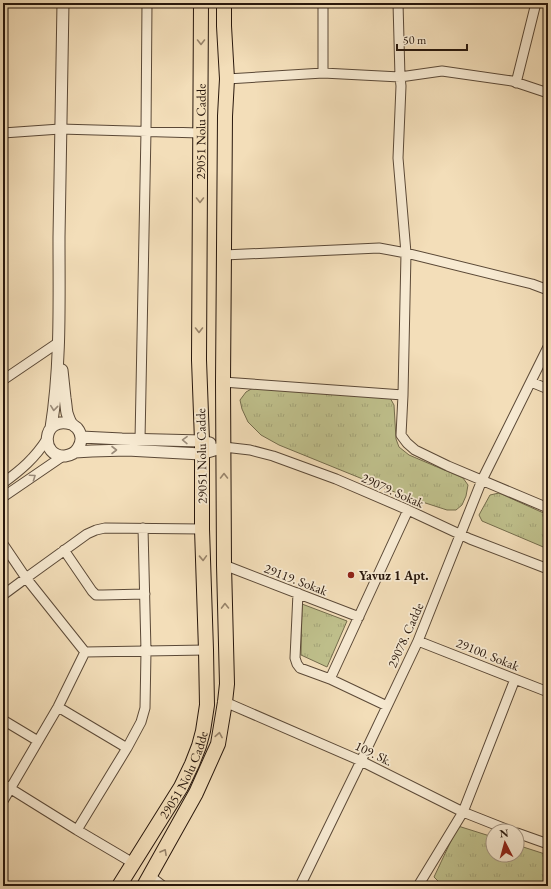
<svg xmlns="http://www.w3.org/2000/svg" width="551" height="889" viewBox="0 0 551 889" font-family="'EB Garamond',serif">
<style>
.grass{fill:url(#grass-tufts);stroke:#746c4c}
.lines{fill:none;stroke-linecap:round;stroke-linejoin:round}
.minor-casing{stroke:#5b4937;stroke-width:11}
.tertiary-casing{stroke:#5b4937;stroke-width:13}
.primary-casing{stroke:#28170c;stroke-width:16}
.minor{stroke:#f7ead2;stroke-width:9}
.tertiary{stroke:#f7ead2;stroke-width:11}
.primary{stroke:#f3deb9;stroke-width:14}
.oneway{stroke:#98846b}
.oneway2{stroke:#9a8b79}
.poi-dot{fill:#8f2418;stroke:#f7ead2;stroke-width:1.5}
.labels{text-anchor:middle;stroke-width:3.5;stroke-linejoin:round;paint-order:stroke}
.street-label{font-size:13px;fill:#28170c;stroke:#f7ead2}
.poi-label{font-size:13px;font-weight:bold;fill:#28170c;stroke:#f7ead2;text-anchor:start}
</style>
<defs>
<pattern id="grass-tufts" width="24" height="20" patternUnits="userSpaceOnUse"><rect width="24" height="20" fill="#bfc08c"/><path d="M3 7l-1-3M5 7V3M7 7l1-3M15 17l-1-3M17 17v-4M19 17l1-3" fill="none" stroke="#a4a478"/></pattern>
</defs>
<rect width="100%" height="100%" fill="#f3deb9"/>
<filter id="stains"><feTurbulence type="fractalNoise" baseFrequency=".005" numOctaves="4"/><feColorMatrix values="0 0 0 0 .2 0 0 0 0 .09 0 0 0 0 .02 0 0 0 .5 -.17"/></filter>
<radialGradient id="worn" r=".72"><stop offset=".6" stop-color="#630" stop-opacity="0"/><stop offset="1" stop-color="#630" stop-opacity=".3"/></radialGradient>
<path class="grass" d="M253,388L389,396L394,405L396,439L399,447L409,455L463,478L468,485L466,496L462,505L456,510H447L407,497L279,445L261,435L248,422L242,409L240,400L246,392Z
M499,493L548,515V549L482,521L479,515L490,495Z
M302,604L347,621L327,667L301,655Z
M458,826L493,837V855H517V845L548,855V886H443L434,877Z"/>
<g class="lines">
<defs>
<path id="minor" d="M323,3V73
M398,3L400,77L401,86L398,158L406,253L403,395
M227,79L323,73L400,77L442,71L512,81L548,93
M516,83L536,3
M3,133L60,129L200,133
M224,255L379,248L406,253L532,284L548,290
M3,380L59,342
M223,382L403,395L401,435L407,443L415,450L448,466L548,508
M531,382L548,389
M140,440L146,131L147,3
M224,447L250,450L273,456L336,479L408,510L470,539L548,569
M3,483C21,470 35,458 47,439
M3,497L63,456
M3,544L26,578L87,534L96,530L105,528L202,529
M64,550L92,591L96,595H103L145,594
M224,565L359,617
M298,593L295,658L297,664L300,668L330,679L387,706
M3,595L26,578L85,652
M418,641L548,692
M330,679L408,510
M225,702L361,761L463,812L511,831
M58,707L127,748L77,830
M3,720L38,741
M127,748L141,722L145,708L146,651L143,528
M3,784L77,830L133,863
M3,801L58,707L85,652L206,650
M517,833L548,844
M150,876L163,886
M300,886L361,761L418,641L482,480L548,347
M418,886L463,812L515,679"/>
<path id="tertiary" d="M62,370C63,379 64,389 65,398C66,403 66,408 67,413C68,416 70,422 72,424C74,426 76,427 77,428C82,434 82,442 78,448C76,452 71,455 65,456C40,458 41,415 71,424
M51,428C61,365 59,301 59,237C60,159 61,81 63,3
M81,437L122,439L202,441L210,443
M75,452L92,451L127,450L201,454L224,447"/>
<g id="primary">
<path id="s1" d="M119,886L181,787L192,764L199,746L203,731L207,705L206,650L202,529V441L199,360L201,3"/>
<path d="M144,886L196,793L218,744L225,702L227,684L224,565L223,382L225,116L227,79L224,26V3"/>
</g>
</defs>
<use href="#minor" class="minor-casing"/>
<use href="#tertiary" class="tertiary-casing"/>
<use href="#primary" class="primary-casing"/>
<use href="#minor" class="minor"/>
<use href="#tertiary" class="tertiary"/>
<use href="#primary" class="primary"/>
</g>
<defs><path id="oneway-chevron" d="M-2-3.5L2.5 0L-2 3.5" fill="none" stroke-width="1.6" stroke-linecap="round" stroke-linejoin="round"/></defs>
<g class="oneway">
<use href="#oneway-chevron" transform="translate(201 42) rotate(90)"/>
<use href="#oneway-chevron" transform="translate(200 200) rotate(90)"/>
<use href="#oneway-chevron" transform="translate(199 330) rotate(90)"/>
<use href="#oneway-chevron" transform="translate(224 476) rotate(-90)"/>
<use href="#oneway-chevron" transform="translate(203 558) rotate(88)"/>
<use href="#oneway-chevron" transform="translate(225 606) rotate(-91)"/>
<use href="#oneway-chevron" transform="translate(219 735) rotate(-80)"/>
<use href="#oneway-chevron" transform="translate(164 852) rotate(-61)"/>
</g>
<g class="oneway2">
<use href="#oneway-chevron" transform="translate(54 408) rotate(96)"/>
<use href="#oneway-chevron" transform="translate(185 440) rotate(-179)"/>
<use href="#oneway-chevron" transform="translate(114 450)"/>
<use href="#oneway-chevron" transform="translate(33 477) rotate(-35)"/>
</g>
<circle class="poi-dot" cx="351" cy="575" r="4"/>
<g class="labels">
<g class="street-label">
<text dy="5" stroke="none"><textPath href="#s1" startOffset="777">29051 Nolu Cadde</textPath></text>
<text transform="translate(201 456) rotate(-91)" y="5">29051 Nolu Cadde</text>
<text transform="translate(393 490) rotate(24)" y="5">29079. Sokak</text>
<text transform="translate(296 579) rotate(21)" y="5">29119. Sokak</text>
<text transform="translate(405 635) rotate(-66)" y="5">29078. Cadde</text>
<text transform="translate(488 654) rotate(22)" y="5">29100. Sokak</text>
<text transform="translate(374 753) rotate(26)" y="5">109. Sk.</text>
<text dy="5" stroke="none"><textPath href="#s1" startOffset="129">29051 Nolu Cadde</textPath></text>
</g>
<g class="poi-label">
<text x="359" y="580">Yavuz 1 Apt.</text>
</g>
</g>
<rect width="551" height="889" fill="none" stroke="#f3deb9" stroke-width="16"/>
<rect x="4" y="4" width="543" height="881" fill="none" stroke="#28170c" stroke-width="2"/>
<rect x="8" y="8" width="535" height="873" fill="none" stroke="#28170c"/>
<g transform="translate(505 843) rotate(354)"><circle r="19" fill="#f7ead2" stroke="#a49683"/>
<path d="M0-3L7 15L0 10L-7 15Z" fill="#8f2418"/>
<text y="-6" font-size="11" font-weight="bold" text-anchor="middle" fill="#28170c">N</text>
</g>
<path d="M397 44v6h70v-6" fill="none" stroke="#28170c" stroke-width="2"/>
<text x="403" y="44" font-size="12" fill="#28170c" stroke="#f7ead2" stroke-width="3" paint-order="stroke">50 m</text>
<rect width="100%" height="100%" filter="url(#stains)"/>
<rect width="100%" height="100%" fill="url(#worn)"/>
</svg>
